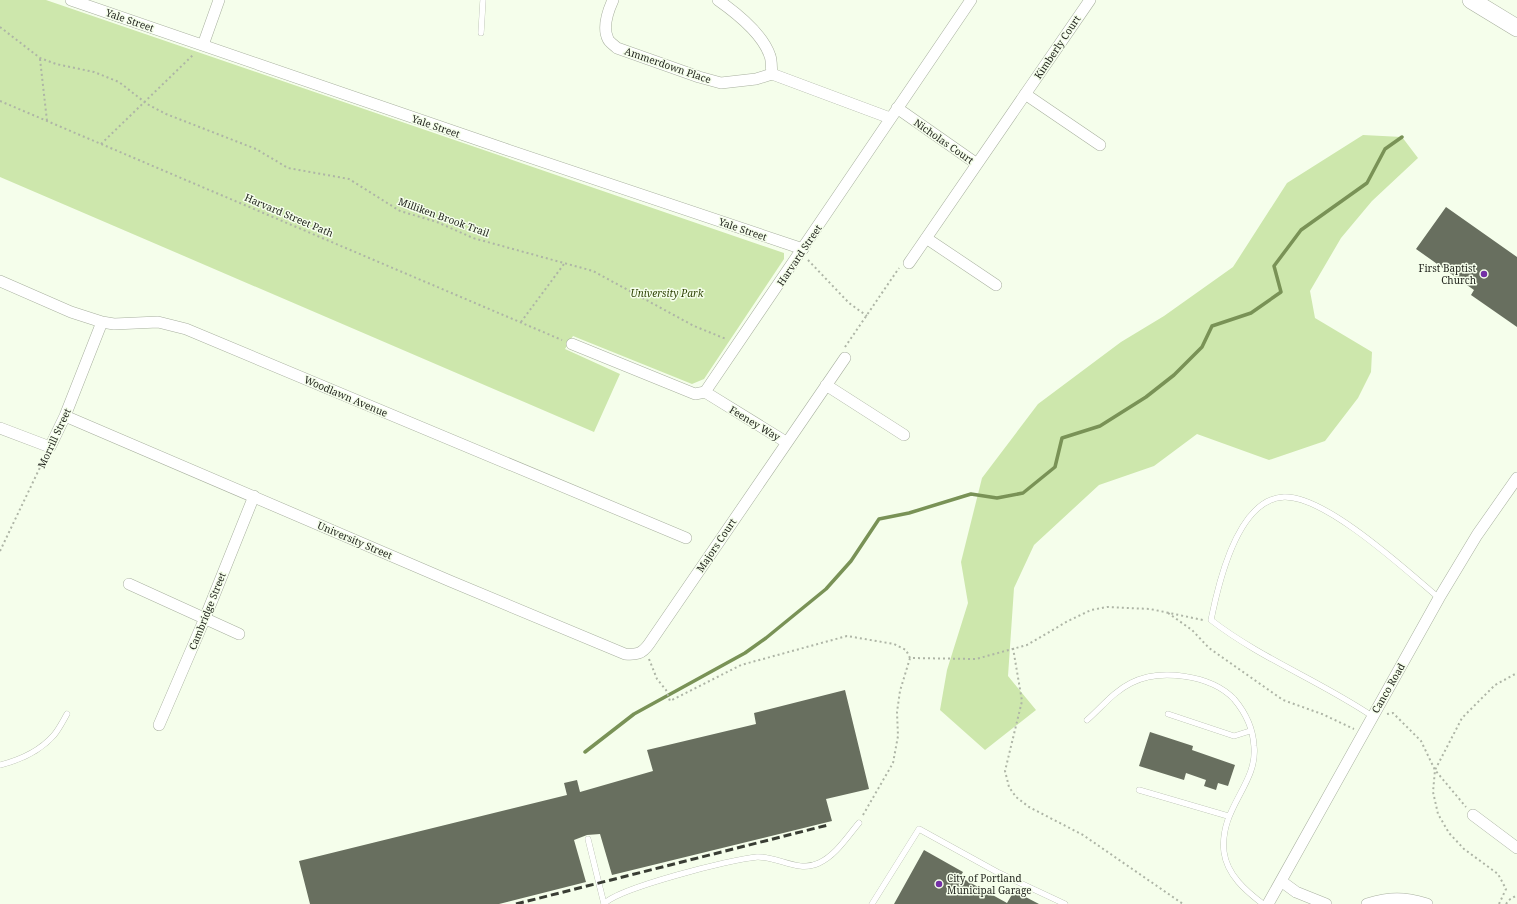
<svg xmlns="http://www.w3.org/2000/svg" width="1517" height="904" viewBox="0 0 1517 904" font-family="'Noto Serif',serif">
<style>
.green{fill:#cde7ac}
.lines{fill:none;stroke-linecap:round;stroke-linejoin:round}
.stream{stroke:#799256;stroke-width:3.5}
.building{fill:#686f5f}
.service-casing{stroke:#a8b09f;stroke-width:6}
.minor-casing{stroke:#a8b09f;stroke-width:12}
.primary-casing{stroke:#a8b09f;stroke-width:18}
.path{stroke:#aeb5a6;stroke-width:2;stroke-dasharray:2 3;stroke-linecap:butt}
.service{stroke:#fff;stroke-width:5.5}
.minor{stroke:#fff;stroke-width:11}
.primary{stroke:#fff;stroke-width:17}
.rail{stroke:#393d34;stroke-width:3;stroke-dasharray:8 4;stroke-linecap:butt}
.poi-dot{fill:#7430a5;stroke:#f5feeb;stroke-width:1.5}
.labels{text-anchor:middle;stroke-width:3;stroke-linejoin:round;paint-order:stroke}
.street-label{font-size:10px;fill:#1f221b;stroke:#f5feeb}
.poi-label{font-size:10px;fill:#1f221b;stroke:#f5feeb;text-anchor:end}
.park-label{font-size:10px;font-style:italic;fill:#304507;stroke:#f5feeb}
</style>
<rect width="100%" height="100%" fill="#f5feeb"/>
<path class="green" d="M0,0H46L781,252L784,253V259L704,379L692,384L573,336L565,349L620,374L594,432L0,177Z
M1363,135L1402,137L1418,158L1372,201L1341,238L1310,291L1315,318L1372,352L1371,372L1358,398L1325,441L1269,460L1197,434L1154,466L1099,485L1034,545L1014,588L1008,676L1036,710L985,750L940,710L947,670L968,603L961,562L982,478L1038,404L1121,342L1164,316L1233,267L1287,183Z"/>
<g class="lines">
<path class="stream" d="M585,752L634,714L745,653L766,638L826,589L851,561L879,519L909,513L971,494L997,498L1023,493L1055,467L1062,438L1100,426L1146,397L1174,375L1202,347L1212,326L1251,313L1281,292L1274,266L1301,230L1367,183L1385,149L1402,137"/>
</g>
<path class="building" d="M1446,207L1517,257V327L1471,295L1474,290L1416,249Z
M845,690L869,789L826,799L832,821L612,875L600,834L587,835L574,840L586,882L499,904H310L299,861L567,795L564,783L577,780L580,792L653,771L647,750L756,724L754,713Z
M1150,732L1193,746L1192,750L1235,765L1228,786L1218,783L1216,790L1204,786L1206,780L1186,773L1184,780L1139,766Z
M924,850L963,872L960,877L1007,903L1014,891L1039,904H894Z"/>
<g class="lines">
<defs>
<path id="service" d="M481,33L483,0
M1168,714L1234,736L1250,731
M1372,716C1320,681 1260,658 1211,620C1218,585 1237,499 1284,497C1325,495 1407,571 1439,598
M1087,720C1102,707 1113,692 1131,683C1160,668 1211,675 1234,699C1245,712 1253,729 1254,746C1258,784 1219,808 1224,852C1227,875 1246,891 1263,904
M0,765C20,760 40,751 54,735C59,729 63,721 67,714
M1139,790L1228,816
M588,839L604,904
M604,904C618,888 732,859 757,857C778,856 798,873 819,863C836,855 847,837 859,823
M872,904L919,829L997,872L1065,904"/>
<path id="minor" d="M71,0L505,149L803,249
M613,0C608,11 602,27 608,39C609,42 614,45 617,48L699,77L721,83L756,79L772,74L890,118
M718,0C735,12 763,34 770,56C772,61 771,69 772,74
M203,45L219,0
M1025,94L1100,145
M897,108L977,164
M926,238L996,285
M909,263L1090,0
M0,281L71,312L102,322L114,324L158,322L186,329L686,538
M572,344L695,394L705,392L971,0
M826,385L904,435
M705,392L786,442
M65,416L450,581L625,654C636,655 642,654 649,644L845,358
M0,428L50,447L65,416L102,322
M129,584L239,634
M159,725L205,618L254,496
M1473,815L1517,848
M1281,881L1296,892L1326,904
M1268,904L1439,598L1477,535L1517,478
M1367,904C1391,897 1403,897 1427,904"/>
<path id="primary" d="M1471,0L1517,28"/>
</defs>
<use href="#service" class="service-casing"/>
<use href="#minor" class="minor-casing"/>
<use href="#primary" class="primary-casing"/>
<path class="path" d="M0,27L40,58L56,64L94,72L119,82L147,104L166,114L256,149L288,168L349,179L400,211L437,222L473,238L593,271L694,326L726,339
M40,59L47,121
M0,101L562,340
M101,144L194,54
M808,260L849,303L867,316
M521,322L564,264
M845,347L899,268
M0,551L45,457
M1168,613L1192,630L1209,648L1283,700L1322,714L1354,729
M1013,648L1022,701L1005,771L1009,787L1016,797L1029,807L1083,835L1183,904
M649,659L657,679L666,690L670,701L741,665L847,636L894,644L906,650L910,658L976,659L1027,645L1068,621L1091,610L1107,607L1150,609L1203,620
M1387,714L1393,713L1421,741L1435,770L1466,807
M863,815L893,763L898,736L897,712L900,691L910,658
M1499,904L1506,889L1498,874L1464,849L1449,833L1438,814L1433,792L1435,770L1462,718L1495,685L1517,673
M1506,904L1509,900L1517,895"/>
<use href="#service" class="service"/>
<use href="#minor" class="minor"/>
<use href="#primary" class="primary"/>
<path class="rail" d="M516,904L828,825"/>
</g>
<g class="poi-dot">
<circle cx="1484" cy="274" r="4"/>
<circle cx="939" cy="884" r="4"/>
</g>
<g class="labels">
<g class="street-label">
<text transform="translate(130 20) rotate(19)" y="4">Yale Street</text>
<text transform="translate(1057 47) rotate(-56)" y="4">Kimberly Court</text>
<text transform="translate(668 65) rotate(19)" y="4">Ammerdown Place</text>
<text transform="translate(436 126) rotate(19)" y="4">Yale Street</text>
<text transform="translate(944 141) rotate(35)" y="4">Nicholas Court</text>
<text transform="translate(289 215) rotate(23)" y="4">Harvard Street Path</text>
<text transform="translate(444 217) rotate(20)" y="4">Milliken Brook Trail</text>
<text transform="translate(743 229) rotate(19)" y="4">Yale Street</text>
<text transform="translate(799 255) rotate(-56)" y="4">Harvard Street</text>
<text transform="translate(346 396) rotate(23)" y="4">Woodlawn Avenue</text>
<text transform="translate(755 423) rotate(31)" y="4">Feeney Way</text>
<text transform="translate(54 438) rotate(-65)" y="4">Morrill Street</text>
<text transform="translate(355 540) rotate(23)" y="4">University Street</text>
<text transform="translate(716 545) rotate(-56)" y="4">Majors Court</text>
<text transform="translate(207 611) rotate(-68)" y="4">Cambridge Street</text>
<text transform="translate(1388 688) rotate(-60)" y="4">Canco Road</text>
</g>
<g class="poi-label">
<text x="1476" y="272">First Baptist<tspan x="1476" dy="12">Church</tspan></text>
<text x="947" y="882" text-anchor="start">City of Portland<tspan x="947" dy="12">Municipal Garage</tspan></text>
</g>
<g class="park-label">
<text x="667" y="297">University Park</text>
</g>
</g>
</svg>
